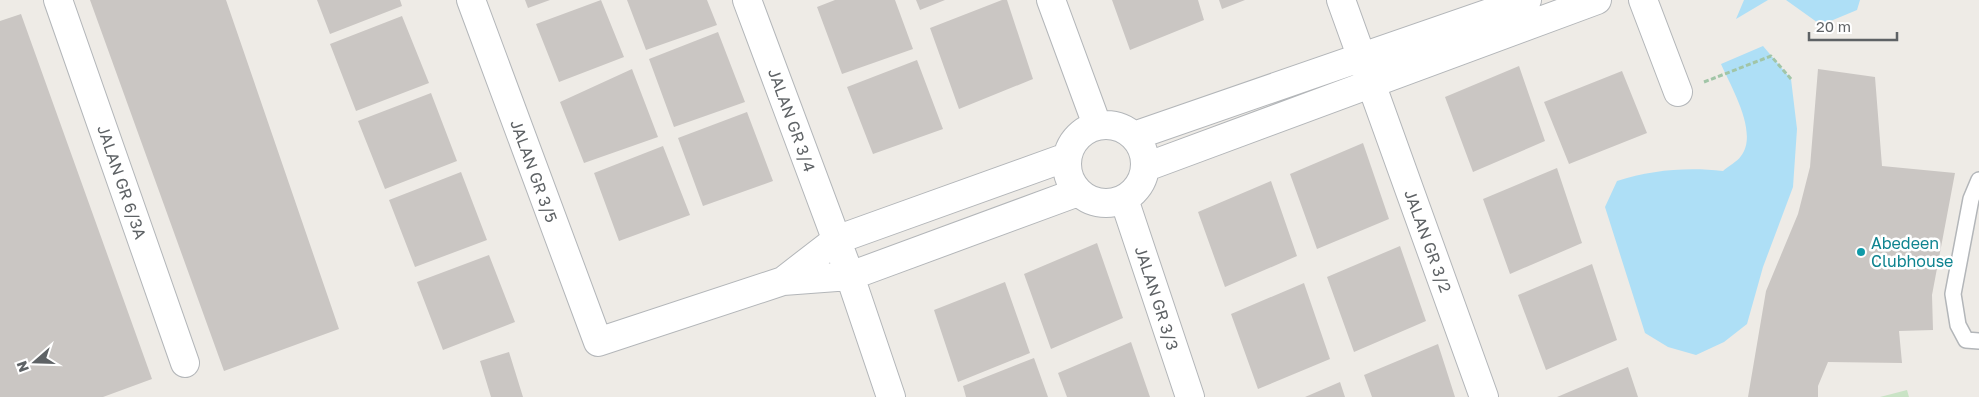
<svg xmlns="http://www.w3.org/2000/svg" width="1979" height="397" viewBox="0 0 1979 397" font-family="'Golos Text',sans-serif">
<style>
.green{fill:#c9e3c5}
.water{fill:#aedff6}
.building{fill:#cac6c3}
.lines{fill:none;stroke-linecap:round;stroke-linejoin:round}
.service-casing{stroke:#b3b6b9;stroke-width:18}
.minor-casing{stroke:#b3b6b9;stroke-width:30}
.path{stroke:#a1c5a7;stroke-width:3;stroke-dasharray:5 2.5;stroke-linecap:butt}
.service{stroke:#fff;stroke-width:15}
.minor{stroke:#fff;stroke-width:28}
.culture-dot{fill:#0f9aa8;stroke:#fff;stroke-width:2}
.labels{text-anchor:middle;stroke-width:5;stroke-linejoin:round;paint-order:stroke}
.street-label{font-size:16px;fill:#5e6265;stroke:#fff}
.culture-label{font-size:16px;fill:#0d838f;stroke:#fff;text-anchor:start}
</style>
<rect width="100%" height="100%" fill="#eeebe6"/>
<path class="green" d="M1907,390L1909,397H1880Z"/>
<path class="water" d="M1744,0H1768L1736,19Z
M1786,0H1860L1857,10L1821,25Z
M1763,46L1791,79L1797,129L1793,187L1763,267L1747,324L1724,342L1696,355L1668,347L1645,333L1605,207L1617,181C1651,170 1687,167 1723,171C1728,166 1737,162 1741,156C1759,133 1731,87 1721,64Z"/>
<path class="building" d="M90,0H226L339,329L224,371Z
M317,0H400L402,6L330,34Z
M525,0H550L528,8Z
M601,0L624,57L559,82L536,24Z
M627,0H707L717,25L646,50Z
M835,0H895L913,49L842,74L817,7Z
M916,0H945L920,10Z
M1002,0H1007L1033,79L959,109L930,28Z
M1112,0H1198L1204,20L1130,50Z
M1219,0H1245L1222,9Z
M21,14L152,379L103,397H0V21Z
M402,16L429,83L356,111L330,44Z
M718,32L745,102L674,127L649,59Z
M917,60L943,129L873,154L847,87Z
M1519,66L1545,141L1473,172L1445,97Z
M632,69L658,137L584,163L560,102Z
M1818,69L1875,77L1882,166L1955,173L1932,295L1933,330L1899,331L1902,363L1828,362L1818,386V397H1748L1766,291L1798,214L1810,167Z
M1622,71L1647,133L1569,164L1544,102Z
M431,93L457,161L385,189L358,121Z
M747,112L773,181L703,206L678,138Z
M1363,143L1389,219L1317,249L1290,174Z
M663,146L690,215L619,241L594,173Z
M1557,168L1582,243L1510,274L1483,199Z
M461,172L487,240L415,267L389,200Z
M1271,181L1297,256L1225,287L1198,212Z
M1097,243L1123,318L1051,349L1024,274Z
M1400,246L1426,321L1354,352L1327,277Z
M489,255L515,322L443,350L417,282Z
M1592,264L1617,340L1546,370L1518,295Z
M1005,282L1030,353L958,382L934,310Z
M1304,283L1330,359L1258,389L1231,314Z
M1131,342L1150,397H1067L1058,373Z
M1438,344L1455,397H1372L1364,375Z
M509,352L523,397H491L480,361Z
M1034,358L1048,397H966L963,386Z
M1628,367L1638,397H1557Z
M1340,382L1345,397H1305Z"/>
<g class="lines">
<defs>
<path id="service" d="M1979,180L1971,199L1953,294L1958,325L1966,340L1979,341"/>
<path id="minor" d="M58,0L185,363
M471,0L598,342L783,281L850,276L1078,192
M747,0L850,276L891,397
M1051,0L1097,125
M1341,0L1484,397
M1643,0L1678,92
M1067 164a39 39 0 1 1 78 0a39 39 0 1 1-78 0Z
M1134,136L1527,0
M1146,167L1597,0
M1124,199L1190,397
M783,281L836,240L1067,157"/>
</defs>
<use href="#service" class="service-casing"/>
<use href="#minor" class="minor-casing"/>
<path class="path" d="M1704,82L1771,56L1791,79"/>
<use href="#service" class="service"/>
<use href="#minor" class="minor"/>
</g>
<circle class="culture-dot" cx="1861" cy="252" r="5"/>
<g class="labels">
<g class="street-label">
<text transform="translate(792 120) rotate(70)" y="6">JALAN GR 3/4</text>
<text transform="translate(534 171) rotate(70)" y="6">JALAN GR 3/5</text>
<text transform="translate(122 182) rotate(71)" y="6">JALAN GR 6/3A</text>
<text transform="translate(1428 241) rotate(70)" y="6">JALAN GR 3/2</text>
<text transform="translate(1157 298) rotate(72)" y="6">JALAN GR 3/3</text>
</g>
<g class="culture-label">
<text x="1871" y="249">Abedeen<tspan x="1871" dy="18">Clubhouse</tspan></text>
</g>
</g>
<g transform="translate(35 362) rotate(250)" stroke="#ffffff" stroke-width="4" paint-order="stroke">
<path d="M0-4L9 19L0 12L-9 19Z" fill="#5e6265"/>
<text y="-8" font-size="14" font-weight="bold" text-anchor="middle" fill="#5e6265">N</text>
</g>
<path d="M1809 32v8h88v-8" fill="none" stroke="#5e6265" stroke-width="2.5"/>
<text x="1816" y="32" font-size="15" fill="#5e6265" stroke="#ffffff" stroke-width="4" paint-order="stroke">20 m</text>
</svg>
